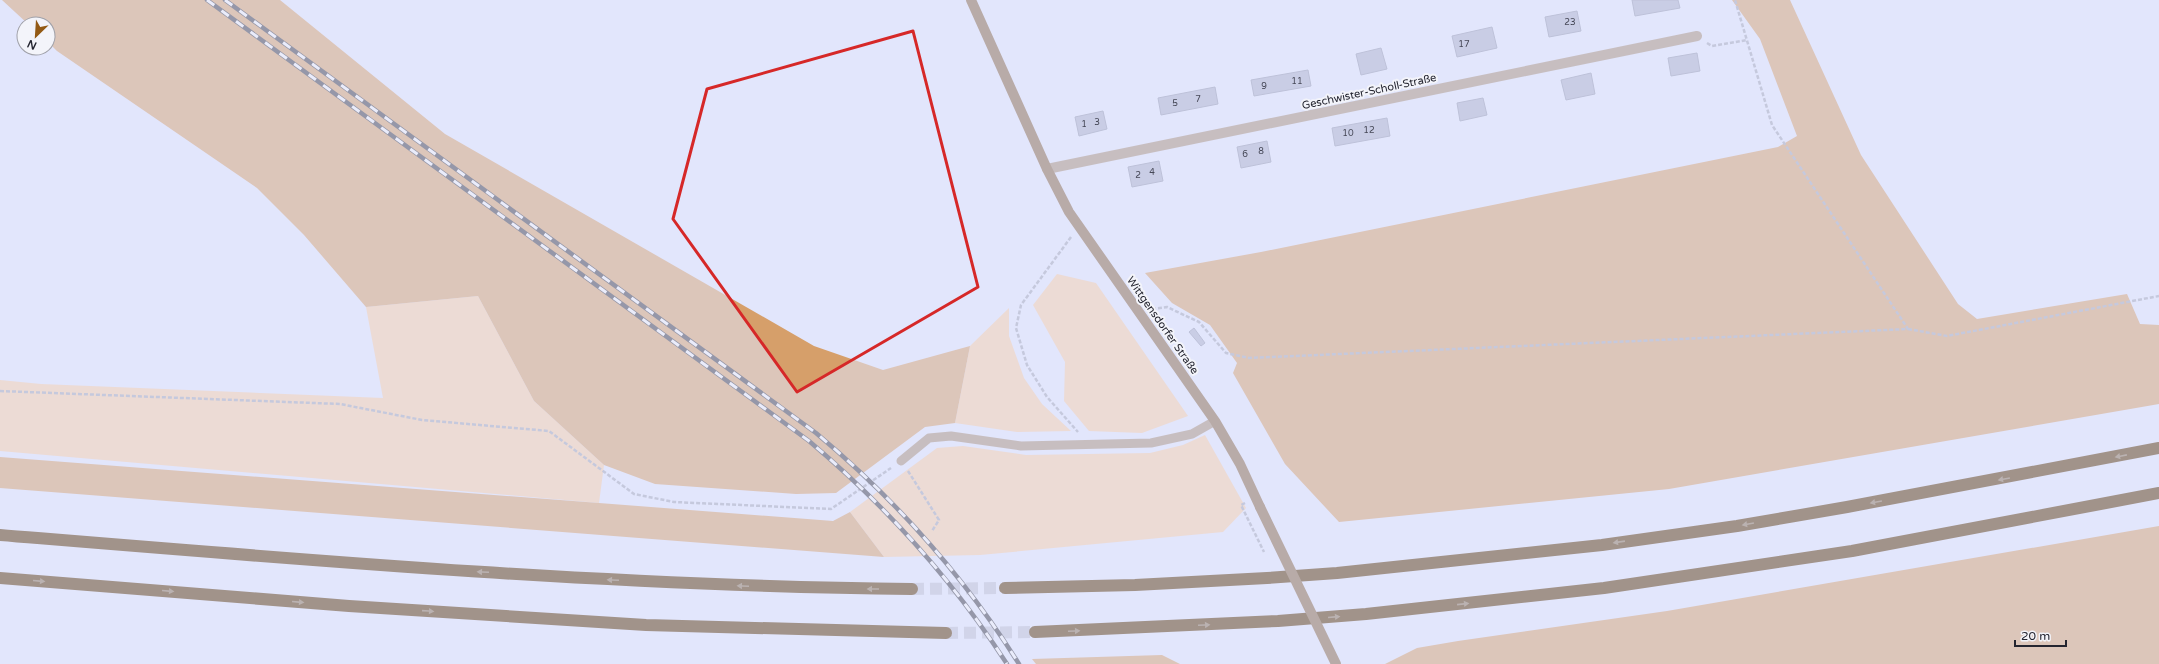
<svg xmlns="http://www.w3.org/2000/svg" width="2159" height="664" viewBox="0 0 2159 664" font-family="'Varela Round',sans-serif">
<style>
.green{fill:#f8cea7}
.forest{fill:#d69f6a}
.building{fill:#acb0cb;stroke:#9196af}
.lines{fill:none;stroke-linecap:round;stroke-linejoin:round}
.highway-tunnel{stroke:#bcbfd3;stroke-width:12;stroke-dasharray:12 6;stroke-linecap:butt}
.path{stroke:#a3a6b8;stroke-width:2.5;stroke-dasharray:4 2;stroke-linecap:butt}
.lane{stroke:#a78f79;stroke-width:9}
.street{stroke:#a78f79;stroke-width:10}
.secondary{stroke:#866443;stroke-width:10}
.highway{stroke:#532f01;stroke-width:12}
.rail-casing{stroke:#383945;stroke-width:4.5}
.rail{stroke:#f3f4fa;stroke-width:3;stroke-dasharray:9;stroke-linecap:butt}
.secondary-bridge{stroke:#866443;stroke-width:10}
.oneway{fill:#8b7458}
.marked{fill:none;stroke:#d62828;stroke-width:3;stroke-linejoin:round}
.labels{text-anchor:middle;stroke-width:4;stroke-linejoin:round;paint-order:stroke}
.number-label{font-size:9px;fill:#464857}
.street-label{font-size:11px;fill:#242530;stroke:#f3f4fa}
</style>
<rect width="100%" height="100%" fill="#e2e6fc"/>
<path class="green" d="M1057,274L1096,283L1188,416L1142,433L1089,431L1064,401L1065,362L1033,305Z
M478,296L534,401L604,465L599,503L0,451V380L41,384L383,398L366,307Z
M1009,308V336L1024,378L1042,404L1071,431L1017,432L955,423L970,346Z
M1205,435L1246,508L1223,532L980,555L884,557L850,512L937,448L963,446L1026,455L1150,453L1183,445Z"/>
<path class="forest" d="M2,0H280L445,134L814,346L883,370L970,346L955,423L925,427L836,493L796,494L655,484L604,465L534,401L478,296L366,307L304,235L257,188L57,51L48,42V24H28Z
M1732,0H1790L1861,155L1958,304L1977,319L2127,294L2140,324L2159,325V404L1669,489L1339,522L1285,464L1233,373L1237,363L1210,325L1172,303L1145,273L1261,252L1778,147L1797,136L1760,39Z
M0,457L833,521L850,512L884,557L0,488Z
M2159,526V664H1379H1385L1417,648L1458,641L1667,611Z
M1162,655L1180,664H1036L1032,659Z"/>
<path class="building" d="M1632,0H1678L1680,8L1635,16Z
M1577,11L1581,31L1549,37L1545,17Z
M1492,27L1497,48L1457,57L1452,36Z
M1381,48L1387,69L1361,75L1356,54Z
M1697,53L1700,71L1671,76L1668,58Z
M1308,70L1311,86L1254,96L1251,80Z
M1591,73L1595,94L1566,100L1561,80Z
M1215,87L1218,104L1161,115L1158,98Z
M1483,98L1487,115L1460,121L1457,103Z
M1103,111L1107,129L1079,136L1075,117Z
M1387,118L1390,136L1335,146L1332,128Z
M1267,141L1271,162L1241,168L1237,147Z
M1159,161L1163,181L1132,187L1128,167Z
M1194,328L1205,343L1201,346L1189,332Z"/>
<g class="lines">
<path class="highway-tunnel" d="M912,589L1005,588
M946,633L1035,632"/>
<path class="path" d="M1707,43L1712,46L1747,40
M1071,237L1021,305L1016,328L1027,365L1047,397L1078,432
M1152,309L1167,307L1199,322L1226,353L1249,358L1908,329L1772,125L1735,0
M1908,329L1947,336L2159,296
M0,391L340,404L422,420L549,431L634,494L674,502L831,509L891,468
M908,471L939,520L932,531
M1245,503L1241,505L1264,552"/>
<path class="lane" d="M901,461L929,438L951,436L1021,446L1151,443L1192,434L1215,421"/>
<path class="street" d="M1047,169L1697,36"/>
<path class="secondary" d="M971,0L1047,169L1069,212L1215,421L1240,464L1260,507"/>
<path class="highway" d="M0,535C304,560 607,586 912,589
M0,578L349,606L646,625L946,633
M1005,588L1135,585L1267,578L1337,573L1602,545L1737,526L1847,507L2159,448
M1035,632L1278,621L1366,614L1604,588L1852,551L2159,493"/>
<defs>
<path id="rail" d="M207,0L809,441C886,506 952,579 1007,664
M225,0L816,433C896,500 964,576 1019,664"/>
</defs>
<use href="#rail" class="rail-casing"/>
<use href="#rail" class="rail"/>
<path class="secondary-bridge" d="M1260,507L1336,664"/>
</g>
<defs><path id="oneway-solid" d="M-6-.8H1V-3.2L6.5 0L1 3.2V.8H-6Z"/></defs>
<g class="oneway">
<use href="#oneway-solid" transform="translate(2121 456) rotate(169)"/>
<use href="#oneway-solid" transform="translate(2004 479) rotate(170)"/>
<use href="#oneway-solid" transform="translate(1876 502) rotate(170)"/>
<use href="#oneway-solid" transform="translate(1748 524) rotate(170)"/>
<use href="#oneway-solid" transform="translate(1619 542) rotate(172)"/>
<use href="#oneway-solid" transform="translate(483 572) rotate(-177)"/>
<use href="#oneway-solid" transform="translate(613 580) rotate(-177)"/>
<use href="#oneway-solid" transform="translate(39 581) rotate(5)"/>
<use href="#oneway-solid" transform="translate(743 586) rotate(-178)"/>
<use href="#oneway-solid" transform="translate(873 589) rotate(-180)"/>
<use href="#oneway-solid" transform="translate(168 591) rotate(5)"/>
<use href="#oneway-solid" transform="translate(298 602) rotate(5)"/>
<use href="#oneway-solid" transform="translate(1463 604) rotate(-6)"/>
<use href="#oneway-solid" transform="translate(428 611) rotate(4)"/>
<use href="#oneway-solid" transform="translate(1334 617) rotate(-5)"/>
<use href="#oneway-solid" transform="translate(1204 625) rotate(-3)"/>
<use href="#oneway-solid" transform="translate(1074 631) rotate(-2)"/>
</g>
<path d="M0 0H2159V664H0ZM913,31L978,287L797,392L673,219L707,89Z" fill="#e2e6fc" fill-opacity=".55" fill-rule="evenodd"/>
<path class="marked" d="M913,31L978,287L797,392L673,219L707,89Z"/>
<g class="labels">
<g class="number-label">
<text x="1570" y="25">23</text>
<text x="1464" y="47">17</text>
<text x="1297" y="84">11</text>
<text x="1264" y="89">9</text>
<text x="1198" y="102">7</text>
<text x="1175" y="106">5</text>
<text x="1097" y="125">3</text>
<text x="1084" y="127">1</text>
<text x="1369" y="133">12</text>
<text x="1348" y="136">10</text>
<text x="1261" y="154">8</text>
<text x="1245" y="157">6</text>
<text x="1152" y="175">4</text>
<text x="1138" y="178">2</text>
</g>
<g class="street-label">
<text transform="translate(1369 91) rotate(-12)" y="4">Geschwister-Scholl-Straße</text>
<text transform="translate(1163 325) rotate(55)" y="4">Wittgensdorfer Straße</text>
</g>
</g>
<g transform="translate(36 36) rotate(205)"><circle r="19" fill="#f3f4fa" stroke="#a0a1a9"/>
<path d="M0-3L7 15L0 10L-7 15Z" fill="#935a15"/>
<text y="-6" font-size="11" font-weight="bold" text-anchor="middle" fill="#242530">N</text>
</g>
<path d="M2015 640v6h51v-6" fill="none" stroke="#242530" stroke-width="2"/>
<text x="2021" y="640" font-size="12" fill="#242530" stroke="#f3f4fa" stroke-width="3" paint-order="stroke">20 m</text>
</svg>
